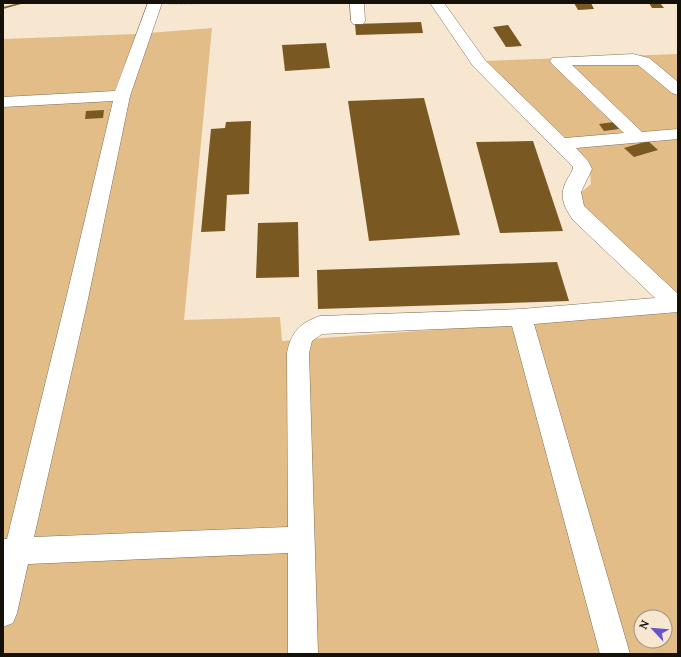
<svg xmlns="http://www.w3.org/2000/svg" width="681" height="657" viewBox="0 0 681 657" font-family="Lora,serif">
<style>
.green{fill:#e3bd87;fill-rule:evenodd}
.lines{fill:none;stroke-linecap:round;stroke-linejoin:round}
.stream{fill:#856431;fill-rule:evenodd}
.building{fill:#795822}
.minor-casing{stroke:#7f715e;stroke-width:1}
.path{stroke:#ab9f8e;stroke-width:2;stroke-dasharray:0.5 2;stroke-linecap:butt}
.minor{fill:#fff;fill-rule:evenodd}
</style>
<rect width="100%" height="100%" fill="#f7e7d1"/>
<path class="green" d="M212,28L184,320L280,317L282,341L678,312V654H3V39L136,34ZM641,617H665V641H641Z
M678,54V299L581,206L578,195L591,184L590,173L587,164L483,61Z"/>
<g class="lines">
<path class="stream" d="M19,3H25L3,9V7Z"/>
</g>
<path class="building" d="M574,3H591L594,9L578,10Z
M649,3H660L664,8H652Z
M421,22L423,33L356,35L355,24Z
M508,25L522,46L506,47L493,27Z
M326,43L330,68L285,71L282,45Z
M424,98L460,235L369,241L348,101Z
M104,110L103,118L85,119L86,111Z
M251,121L249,194L227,195L225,231L201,232L211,129L225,128L226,122Z
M614,122L619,129L604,131L599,124Z
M533,141L563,231L500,233L476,142Z
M648,141L658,150L634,157L624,148Z
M298,222L299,277L256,278L258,223Z
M557,262L569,301L318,309L317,270Z"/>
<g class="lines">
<defs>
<path id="minor" d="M148,3H162L130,96L88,299L34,537L288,527L287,353C291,332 300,323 320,316L521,309L655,298L573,220C563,205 558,195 568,178C570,174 573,171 573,167L473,66L430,3H444L485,60L565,138L624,133L552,64L550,61L552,58L633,54L649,58L678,82V95L672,93L638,65H572L642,132L678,129V139L576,148L588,161L592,169L581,192L584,206L678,294V312L534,324L630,654H600L512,326L322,334L312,341L309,353L318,654H288V553L28,564L17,613L13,623L3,627V539H7L66,299L113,101L3,107V97L115,91Z
M350,3H364L365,21L363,24H353L351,21Z"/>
</defs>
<use href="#minor" class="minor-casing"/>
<path class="path" d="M169,4L206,3"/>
<use href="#minor" class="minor"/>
</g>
<rect width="681" height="657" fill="none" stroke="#151008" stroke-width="8"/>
<g transform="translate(653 629) rotate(296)"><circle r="19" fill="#f7e7d1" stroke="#9d9181"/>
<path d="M0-3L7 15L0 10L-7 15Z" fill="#6753cd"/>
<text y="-6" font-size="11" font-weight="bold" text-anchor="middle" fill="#151008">N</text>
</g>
</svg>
